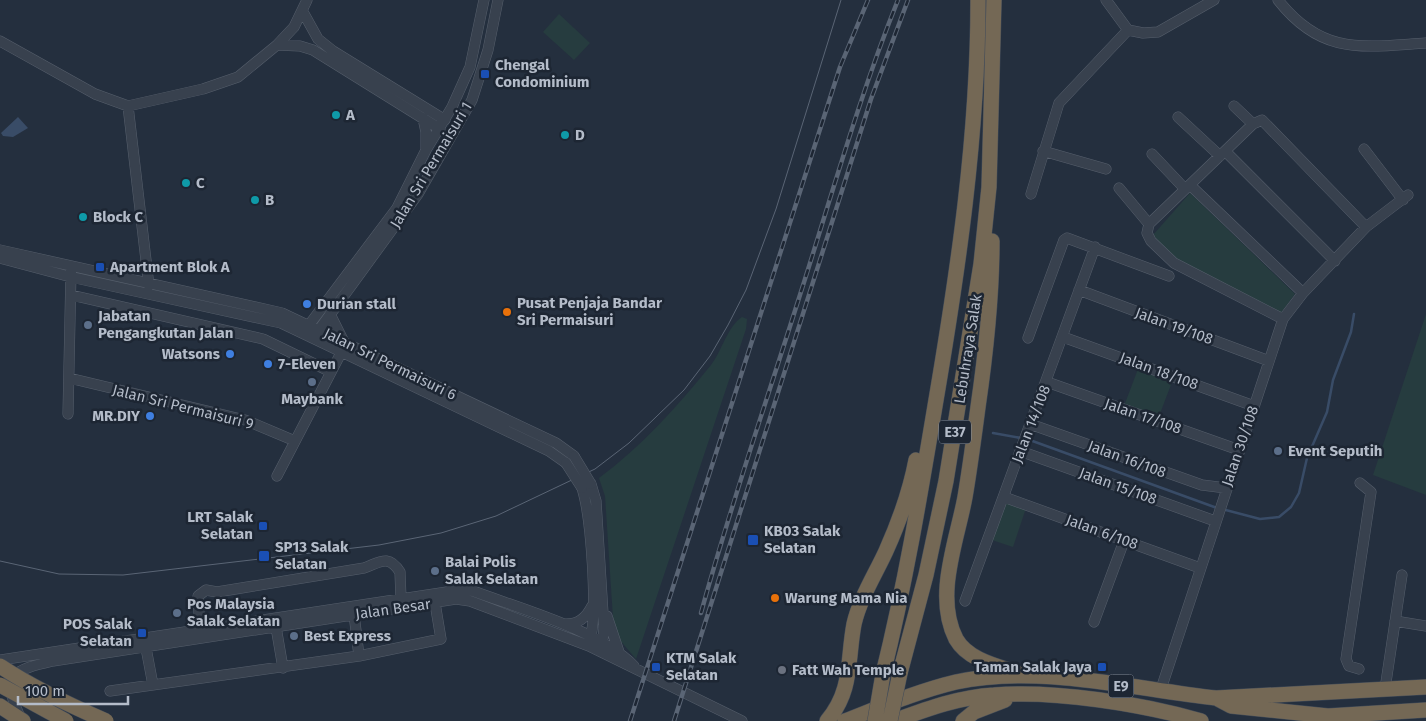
<svg xmlns="http://www.w3.org/2000/svg" width="1426" height="721" viewBox="0 0 1426 721" font-family="'Fira Sans',sans-serif">
<style>
.green{fill:#263c3f}
.water{fill:#394c67}
.lines{fill:none;stroke-linecap:round;stroke-linejoin:round}
.stream{stroke:#394c67;stroke-width:2.5}
.minor-casing{stroke:#565f6c;stroke-width:11}
.highway-casing{stroke:#434c59;stroke-width:16}
.minor{stroke:#38414e;stroke-width:10}
.highway{stroke:#746855;stroke-width:15}
.tram{stroke:#5a6575;stroke-width:1}
.rail-casing{stroke:#5a6575;stroke-width:4.5}
.rail{stroke:#1d2633;stroke-width:2.5;stroke-dasharray:8;stroke-linecap:butt}
.minor-bridge-casing{stroke:#565f6c;stroke-width:11;stroke-linecap:butt}
.highway-bridge-casing{stroke:#434c59;stroke-width:16;stroke-linecap:butt}
.minor-bridge{stroke:#38414e;stroke-width:10}
.highway-bridge{stroke:#746855;stroke-width:15}
.transit-dot{fill:#1a4fb4;stroke:#1d2633;stroke-width:2}
.culture-dot{fill:#0f9aa8;stroke:#1d2633;stroke-width:2}
.shop-dot{fill:#3f7fe0;stroke:#1d2633;stroke-width:2}
.food-dot{fill:#e8710a;stroke:#1d2633;stroke-width:2}
.service-dot{fill:#5c6f8a;stroke:#1d2633;stroke-width:2}
.worship-dot{fill:#6b7280;stroke:#1d2633;stroke-width:2}
.labels{text-anchor:middle;stroke-width:5;stroke-linejoin:round;paint-order:stroke}
.shield{fill:#1d2633;stroke:#878f9c;stroke-width:1}
.shield-label{font-size:14px;font-weight:bold;fill:#b4bcc9}
.poi-label{font-size:15px;font-weight:bold;fill:#b4bcc9;stroke:#1d2633;text-anchor:start}
.street-label{font-size:15px;fill:#b4bcc9;stroke:#1d2633}
</style>
<rect width="100%" height="100%" fill="#242f3e"/>
<path class="green" d="M559,14L590,43L574,60L543,32Z
M1190,193L1295,294L1281,313L1176,261L1153,235Z
M1426,314V495L1373,475Z
M742,317L747,319L746,329L636,659L618,638L613,618L605,496L599,478C641,447 678,406 711,365C722,351 727,327 742,317Z
M1138,369L1172,382L1158,419L1124,406Z
M1006,501L1026,508L1013,547L992,540Z"/>
<path class="water" d="M18,117L28,128L13,137L3,136L1,133Z"/>
<g class="lines">
<path class="stream" d="M993,433L1021,438
M1027,439L1217,508
M1222,509L1260,519L1279,517L1291,507L1299,493L1307,458L1327,412L1333,380L1351,332L1354,314"/>
<defs>
<path id="minor" d="M1106,0L1128,30
M1278,0C1322,56 1363,47 1426,43
M303,12L318,39L333,51L445,120
M1128,30L1143,33L1158,32L1214,0
M0,41L95,94L128,106L203,89L238,77L277,45L294,27L307,0
M277,45L300,46L313,50L440,129
M128,106L149,286
M1234,106L1253,124
M1178,117L1220,156
M423,118L426,132V149
M1364,149L1403,200
M1043,151L1106,169
M1225,151L1335,261
M1152,154L1185,189
M1190,185L1303,293
M1119,188L1149,224
M1031,194L1059,103L1128,30
M0,250L282,313L556,443L574,456
M0,258L71,277L281,323L549,451L566,463
M1079,290L1269,361
M71,295L263,339L331,372
M330,314L344,342
M1283,319L1174,263L1151,241L1147,233L1149,224L1253,124L1262,120L1366,227
M306,329L397,208L426,150L452,107L470,67L484,0
M316,334L418,194L472,100L488,50L498,0
M1063,337L1254,406
M1028,338L1064,240L1067,238L1169,276
M69,378L245,420L295,441
M1047,382L1239,450
M68,414L71,271
M1030,424L1202,485L1226,488
M1020,451L1215,521
M277,476L341,353
M591,484L596,501L604,629L602,646
M582,488C591,516 598,612 590,640
M1004,497L1200,568
M965,601L1095,247
M354,614L359,656
M607,616L619,652
M1395,621L1426,626
M1094,622L1124,541
M564,624C578,625 586,618 592,606
M276,627L283,668
M200,631L198,596L206,590L217,592L364,568C379,563 388,553 400,572L401,599
M146,648L153,685
M0,660L460,590L473,591C521,609 599,630 634,666
M1359,669L1349,666L1346,659L1371,492L1360,483
M1385,689L1402,575
M110,691L359,656L441,639L435,603
M1160,692L1283,319L1303,293L1366,227L1408,195
M20,717C0,674 14,670 53,661L456,599L470,601L589,646L742,721"/>
<path id="highway" d="M992,241C992,297 986,352 978,407C974,437 970,468 965,497C957,541 934,596 956,639C968,660 997,666 1018,673
M900,673L926,575L946,481L981,264L989,187L994,0
M883,674C905,585 920,496 935,406C958,271 978,137 978,0
M1216,698L1426,687
M0,706L23,721
M827,721C853,690 847,661 854,624C860,598 875,575 886,551C899,522 910,492 916,460
M845,721C881,707 918,691 956,682C1039,664 1133,689 1216,698L1231,706L1328,716L1426,710
M894,721C927,709 959,697 994,695C1055,690 1142,704 1201,721
M963,721L974,712L1005,700"/>
</defs>
<use href="#minor" class="minor-casing"/>
<use href="#highway" class="highway-casing"/>
<use href="#minor" class="minor"/>
<use href="#highway" class="highway"/>
<path class="tram" d="M0,561L59,574L123,575L379,545L441,533L496,516L595,469L629,443L684,390L710,356L728,325L746,290L776,209L841,0"/>
<defs>
<path id="rail" d="M701,613C730,507 766,403 799,298C831,198 859,97 898,0
M630,721L840,67L868,0
M674,721L871,99L908,0"/>
</defs>
<use href="#rail" class="rail-casing"/>
<use href="#rail" class="rail"/>
<defs>
<path id="minor-bridge" d="M574,456L591,484
M566,463L582,488"/>
<path id="highway-bridge" d="M0,666C33,688 69,705 106,721
M0,685L66,721
M875,721L883,674
M890,721L900,673"/>
</defs>
<use href="#minor-bridge" class="minor-bridge-casing"/>
<use href="#highway-bridge" class="highway-bridge-casing"/>
<use href="#minor-bridge" class="minor-bridge"/>
<use href="#highway-bridge" class="highway-bridge"/>
</g>
<g class="transit-dot">
<rect x="480" y="69" width="10" height="10" rx="2.5"/>
<rect x="95" y="262" width="10" height="10" rx="2.5"/>
<rect x="258" y="521" width="10" height="10" rx="2.5"/>
<rect x="747" y="534" width="12" height="12" rx="2.5"/>
<rect x="258" y="550" width="12" height="12" rx="2.5"/>
<rect x="137" y="628" width="10" height="10" rx="2.5"/>
<rect x="651" y="662" width="10" height="10" rx="2.5"/>
<rect x="1097" y="662" width="10" height="10" rx="2.5"/>
</g>
<g class="culture-dot">
<circle cx="336" cy="115" r="5"/>
<circle cx="565" cy="135" r="5"/>
<circle cx="186" cy="183" r="5"/>
<circle cx="255" cy="200" r="5"/>
<circle cx="83" cy="217" r="5"/>
</g>
<g class="shop-dot">
<circle cx="307" cy="304" r="5"/>
<circle cx="230" cy="354" r="5"/>
<circle cx="268" cy="364" r="5"/>
<circle cx="150" cy="416" r="5"/>
</g>
<g class="food-dot">
<circle cx="507" cy="312" r="5"/>
<circle cx="775" cy="598" r="5"/>
</g>
<g class="service-dot">
<circle cx="88" cy="325" r="5"/>
<circle cx="312" cy="382" r="5"/>
<circle cx="1278" cy="451" r="5"/>
<circle cx="435" cy="571" r="5"/>
<circle cx="177" cy="613" r="5"/>
<circle cx="294" cy="636" r="5"/>
</g>
<circle class="worship-dot" cx="782" cy="670" r="5"/>
<g class="labels">
<g class="shield">
<rect x="939" y="420.5" width="32" height="23" rx="4"/>
<rect x="1108.5" y="674.5" width="25" height="23" rx="4"/>
</g>
<g class="shield-label">
<text x="955" y="437">E37</text>
<text x="1121" y="691">E9</text>
</g>
<g class="poi-label">
<text x="495" y="70">Chengal<tspan x="495" dy="17">Condominium</tspan></text>
<text x="346" y="120">A</text>
<text x="575" y="140">D</text>
<text x="196" y="188">C</text>
<text x="265" y="205">B</text>
<text x="93" y="222">Block C</text>
<text x="110" y="272">Apartment Blok A</text>
<text x="517" y="308">Pusat Penjaja Bandar<tspan x="517" dy="17">Sri Permaisuri</tspan></text>
<text x="317" y="309">Durian stall</text>
<text x="98" y="321">Jabatan<tspan x="98" dy="17">Pengangkutan Jalan</tspan></text>
<text x="220" y="359" text-anchor="end">Watsons</text>
<text x="278" y="369">7-Eleven</text>
<text x="312" y="404" text-anchor="middle">Maybank</text>
<text x="140" y="421" text-anchor="end">MR.DIY</text>
<text x="1288" y="456">Event Seputih</text>
<text x="253" y="522" text-anchor="end">LRT Salak<tspan x="253" dy="17">Selatan</tspan></text>
<text x="764" y="536">KB03 Salak<tspan x="764" dy="17">Selatan</tspan></text>
<text x="275" y="552">SP13 Salak<tspan x="275" dy="17">Selatan</tspan></text>
<text x="445" y="567">Balai Polis<tspan x="445" dy="17">Salak Selatan</tspan></text>
<text x="785" y="603">Warung Mama Nia</text>
<text x="187" y="609">Pos Malaysia<tspan x="187" dy="17">Salak Selatan</tspan></text>
<text x="132" y="629" text-anchor="end">POS Salak<tspan x="132" dy="17">Selatan</tspan></text>
<text x="304" y="641">Best Express</text>
<text x="666" y="663">KTM Salak<tspan x="666" dy="17">Selatan</tspan></text>
<text x="1092" y="672" text-anchor="end">Taman Salak Jaya</text>
<text x="792" y="675">Fatt Wah Temple</text>
</g>
<g class="street-label">
<text transform="translate(431 165) rotate(-59)" y="5">Jalan Sri Permaisuri 1</text>
<text transform="translate(1174 326) rotate(20)" y="5">Jalan 19/108</text>
<text transform="translate(968 349) rotate(-81)" y="5">Lebuhraya Salak</text>
<text transform="translate(390 364) rotate(26)" y="5">Jalan Sri Permaisuri 6</text>
<text transform="translate(1159 371) rotate(20)" y="5">Jalan 18/108</text>
<text transform="translate(183 407) rotate(14)" y="5">Jalan Sri Permaisuri 9</text>
<text transform="translate(1143 416) rotate(19)" y="5">Jalan 17/108</text>
<text transform="translate(1031 424) rotate(-69)" y="5">Jalan 14/108</text>
<text transform="translate(1240 446) rotate(-71)" y="5">Jalan 30/108</text>
<text transform="translate(1127 459) rotate(20)" y="5">Jalan 16/108</text>
<text transform="translate(1118 486) rotate(20)" y="5">Jalan 15/108</text>
<text transform="translate(1102 532) rotate(20)" y="5">Jalan 6/108</text>
<text transform="translate(393 609) rotate(-8)" y="5">Jalan Besar</text>
</g>
</g>
<path d="M18 696v8h110v-8" fill="none" stroke="#b4bcc9" stroke-width="2.5"/>
<text x="25" y="696" font-size="15" fill="#b4bcc9" stroke="#1d2633" stroke-width="4" paint-order="stroke">100 m</text>
</svg>
